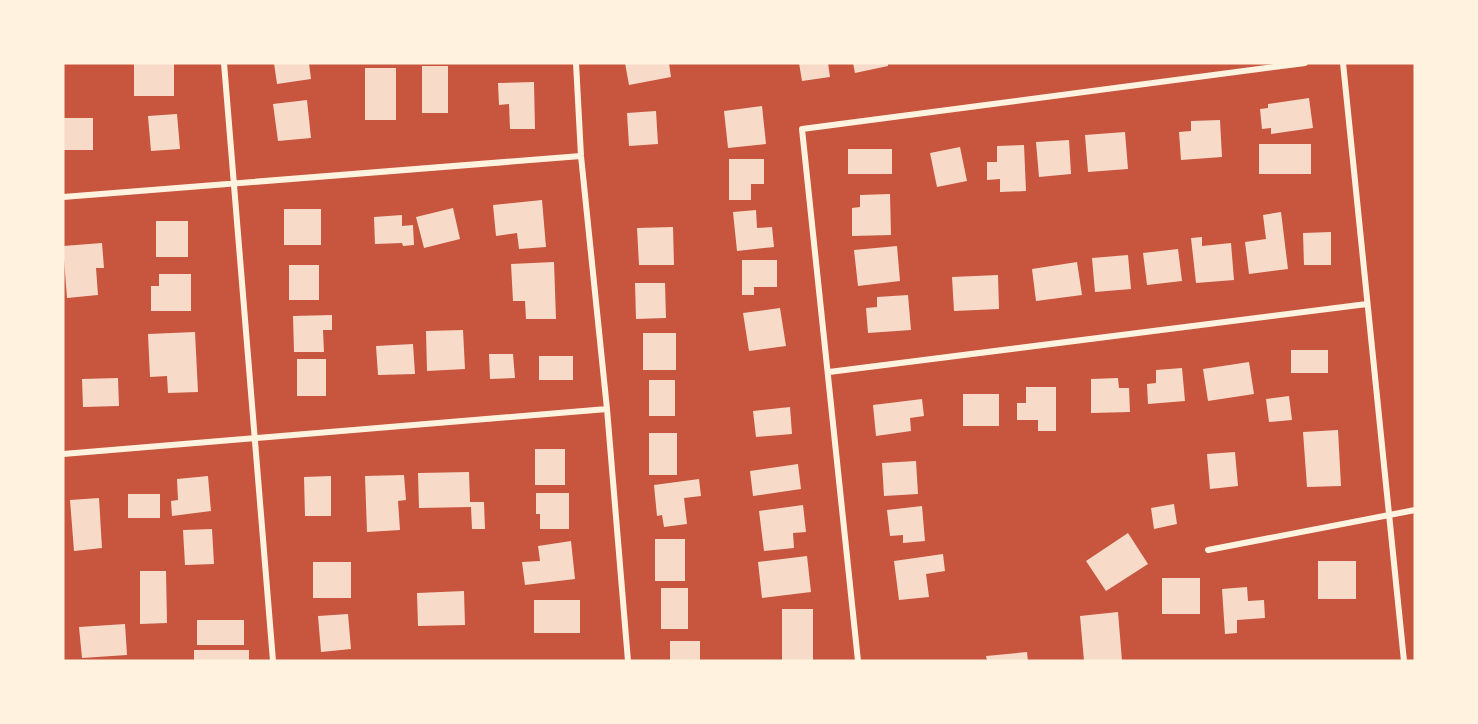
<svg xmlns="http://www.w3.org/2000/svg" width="1478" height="724" viewBox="0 0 1478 724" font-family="Quicksand,sans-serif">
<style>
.building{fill:#f7dbc8}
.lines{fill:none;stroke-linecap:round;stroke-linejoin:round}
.minor{stroke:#fff3e0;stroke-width:6}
</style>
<rect width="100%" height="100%" fill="#c8553d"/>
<path class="building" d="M134,63H174V96H134Z
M274,63H309L311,79L277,84Z
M625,63H669L671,77L629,85Z
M799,63H828L830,77L802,81Z
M853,63H888V66L855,73Z
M422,66H448V113H422Z
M365,68H396V120H365Z
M534,82L535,129H510L509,104L499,105L498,83Z
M1309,98L1313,128L1271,134V128L1262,129L1260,109L1268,108V104Z
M307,100L311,138L278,141L273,104Z
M762,106L766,144L728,148L724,111Z
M656,111L658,144L629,146L627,113Z
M177,114L180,149L151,151L148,116Z
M63,118H93V150H63Z
M1220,120L1222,157L1181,160L1179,132L1191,131V121Z
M1125,132L1128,169L1088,172L1085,135Z
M1069,140L1071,174L1039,177L1036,142Z
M1259,144H1311V174H1259Z
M1024,145L1026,191L1000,192V179L987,180V162H997V146Z
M960,147L967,181L937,187L930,153Z
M848,149H892V174H848Z
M729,159H764V184H751V200H729Z
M890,194L891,235L852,236V208L860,207V195Z
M542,200L546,247L519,249L517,233L496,236L493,205Z
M453,208L460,239L424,248L416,217Z
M284,209H321V245H284Z
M756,210L757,228L772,227L774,247L737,251L733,212Z
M1281,212L1288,269L1249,274L1245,242L1266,239L1263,215Z
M402,215V226L413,225L414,245L403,246L402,243L375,244L374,217Z
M156,221H188V257H156Z
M673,227L674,265H639L637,228Z
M1331,232V265H1304L1303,233Z
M1202,237V246L1231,243L1234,280L1196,283L1191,238Z
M102,243L104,268H96L98,295L67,298L63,246Z
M897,246L900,281L858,286L854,250Z
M1178,249L1182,281L1147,285L1143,253Z
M1128,255L1131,289L1095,292L1092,258Z
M742,260H777V287H754V295H742Z
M554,262L556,319H526L525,301H513L511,264Z
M1077,262L1082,295L1036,301L1032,269Z
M289,265H319V300H289Z
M159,274H191V311H151V286H159Z
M998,275L999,309L954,311L952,277Z
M635,283H665L666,318L636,319Z
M908,295L911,330L868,333L866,308L877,307V297Z
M780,308L786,346L749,351L743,313Z
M332,315V330H323L324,352H294L293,316Z
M463,330L465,369L427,371L426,331Z
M195,332L198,392L168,393L167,376L150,377L148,334Z
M643,333H676V370H643Z
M413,344L415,374L378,375L376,346Z
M1291,350H1328V373H1291Z
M489,354H513L515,378L490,379Z
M539,356H573V380H539Z
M297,359H326V396H297Z
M1249,362L1254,394L1208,401L1203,369Z
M1182,368L1185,401L1148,404L1147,384L1156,383V370Z
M118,378L119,406L83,407L82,379Z
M1118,378L1119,388H1129L1130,412L1091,413V379Z
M649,380H675V416H649Z
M1026,387H1056V431H1038V420H1017V403H1026Z
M963,394H999V426H963Z
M1289,396L1292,420L1269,422L1266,399Z
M922,399L924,416L910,418L911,431L876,436L873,405Z
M790,407L792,434L756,437L753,411Z
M1338,430L1341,486L1307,487L1303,432Z
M649,433H677V475H649Z
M535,449H565V485H535Z
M1235,452L1238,486L1210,489L1207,454Z
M916,461L918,494L884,496L882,463Z
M798,464L801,489L753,496L750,471Z
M469,472L470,502H484L485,529H472L471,507L419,508L418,473Z
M404,475L406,500L398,501L400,530L367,532L365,476Z
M208,476L211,511L172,516L171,501L178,500L177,479Z
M331,476V516H305L304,477Z
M699,479L701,496L684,498L687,524L664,527L662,515L657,516L654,485Z
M536,493H569V529H540V514H536Z
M128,494H160V518H128Z
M99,498L102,548L74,551L70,500Z
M1174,504L1177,524L1154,529L1151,508Z
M803,505L806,532L793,533L794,548L764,551L759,511Z
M922,506L925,541L903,543V535L890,536L887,510Z
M212,529L214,564L185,565L183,530Z
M1128,533L1148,564L1106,591L1086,561Z
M655,539H685V581H655Z
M571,541L575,579L525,585L522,562L540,561L538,546Z
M943,554L945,571L926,574L929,597L899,600L894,561Z
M807,556L811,592L762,598L758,562Z
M1318,561H1356V599H1318Z
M313,562H351V598H313Z
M140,571H166L167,623L140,624Z
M1162,578H1200V614H1162Z
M1247,587L1248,601L1264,600L1265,618L1237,620V633L1225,634L1222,589Z
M661,588H688V629H661Z
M464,591L465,625L418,626L417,593Z
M534,600H580V633H534Z
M782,609H813V660H782Z
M1118,612L1122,661H1084L1080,616Z
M348,614L351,649L321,652L318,616Z
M197,620H244V645H197Z
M125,624L127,655L82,658L79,627Z
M670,641H700V661H670Z
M194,650H249V661H194Z
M1027,652L1028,661H987L986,656Z"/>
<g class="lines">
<path class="minor" d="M224,63L273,661
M576,63L581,156L607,409L628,661
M1343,63L1404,661
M63,197L581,156
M829,372L1367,304
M63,454L607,409
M1208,550L1415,510
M858,661L802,129L1305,63"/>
</g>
<rect width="1478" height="724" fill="none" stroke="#fff3e0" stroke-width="129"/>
</svg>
